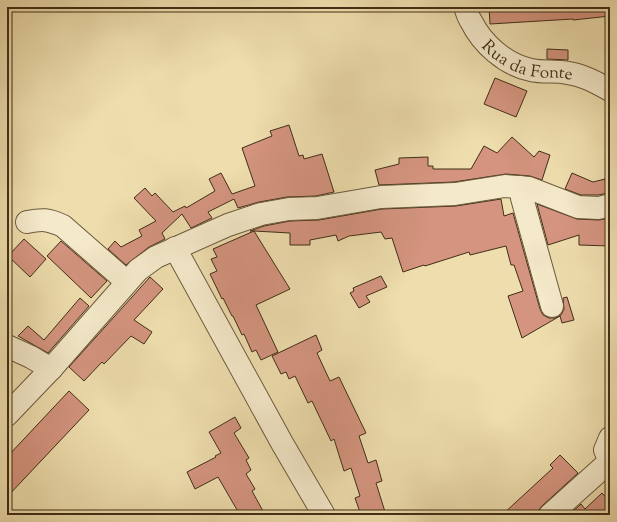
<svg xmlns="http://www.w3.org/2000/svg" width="617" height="522" viewBox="0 0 617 522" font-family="'Sorts Mill Goudy',serif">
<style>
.building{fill:#d4947f;stroke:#402e17}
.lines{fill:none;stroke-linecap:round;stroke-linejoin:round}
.minor-casing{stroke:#6c5a3c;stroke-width:24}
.minor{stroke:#f4e9ca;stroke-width:22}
.labels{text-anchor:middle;stroke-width:4;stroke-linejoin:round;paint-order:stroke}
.street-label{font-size:17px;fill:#402e17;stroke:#f4e9ca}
</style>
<rect width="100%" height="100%" fill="#eeddad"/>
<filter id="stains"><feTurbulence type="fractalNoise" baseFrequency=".005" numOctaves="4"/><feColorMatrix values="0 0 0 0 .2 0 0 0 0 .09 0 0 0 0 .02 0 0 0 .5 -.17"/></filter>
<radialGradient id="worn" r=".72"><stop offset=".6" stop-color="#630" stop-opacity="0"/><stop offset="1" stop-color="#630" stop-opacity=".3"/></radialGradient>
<path class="building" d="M489,7H609L610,16L573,20V19L490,24Z
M547,49L568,50V60L547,59Z
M495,78L527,91L516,117L484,104Z
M289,125L299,156L303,155L304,159L322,154L334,192L316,196L287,197L259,202L238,208L234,199L208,212L212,218L191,228L182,214L162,233L165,239L149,247L126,265L108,249L115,241L121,247L142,236L139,230L156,221L134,198L145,188L152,196L155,193L173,212L185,206L186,208L215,191L209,179L221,173L232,194L255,186L242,148L272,136L270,131Z
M512,137L534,157L539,151L550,155L542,180L530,176L506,174L454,182L379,185L375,170L399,164V158L428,157V166H433V169H471L484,146L497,153Z
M572,173L593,182L605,179L608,193L598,195H581L565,189Z
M501,199L504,216L513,213L540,309L543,315L549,318H555L561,315L564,309L563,298L567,297L574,320L562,323L560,316L522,338L508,296L523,291L514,265H511L506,246L470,255L469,252L425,266L424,265L403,272L392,238L385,239L381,232L349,236L338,241L336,235L310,240V245H290V233L254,231L290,289L256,305L278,352L261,360L256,350L252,352L244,334L242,335L233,316H232L223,298L222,299L210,274L217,271L211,259L217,257L213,249L254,231H250L264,226L290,221L319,220L382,209L456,206Z
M537,204L577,219L599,220L610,218V246L579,245V235L548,245Z
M24,239L46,259L30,277L8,256Z
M61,241L107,281L91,298L47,256Z
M381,276L387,287L366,296L370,302L359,308L350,293L354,291L353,288Z
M150,277L163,289L134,320L152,332L144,344L131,336L104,364L102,362L84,381L69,367Z
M80,298L89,306L48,353L18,336L28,326L44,340Z
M316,335L322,350L317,353L330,381L339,377L366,433L359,436L368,463L376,460L382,481L376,483L386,515H361L355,498L360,496L351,468L344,471L334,439L331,441L312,401L308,403L295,376L289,379L286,372L281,374L272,356Z
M69,391L89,410L7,497V457Z
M235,417L241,428L234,433L249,458L246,460L251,470L246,474L255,489L252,491L263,511L256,515H240L218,477L195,489L187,472L216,457L215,456L221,453L209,432Z
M560,455L578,473L542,506L538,511V515H502L553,468L550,465Z
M602,493L610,502V515H569L581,504L585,509Z"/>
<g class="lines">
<defs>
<g id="minor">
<path id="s1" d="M465,7C467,12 468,17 471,21C482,44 506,65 531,70C543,73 556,70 568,73C583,75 597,83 610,90"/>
<path d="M520,187L522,198L552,306"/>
<path d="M27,222C42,219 48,219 63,226L127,282"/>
<path d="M175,248L282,443L324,515"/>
<path d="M7,346L31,357L51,369"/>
<path d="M7,415L51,369L138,270L156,257L228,225L261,214L289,209L317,208L381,197L455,194L505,186L529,188L578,207L599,208L610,205"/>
<path d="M610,438L605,450L610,462"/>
<path d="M550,515L609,462"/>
</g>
</defs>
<use href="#minor" class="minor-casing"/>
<use href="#minor" class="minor"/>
</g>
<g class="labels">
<g class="street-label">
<text dy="6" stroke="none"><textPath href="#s1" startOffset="89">Rua da Fonte</textPath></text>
</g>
</g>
<rect width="617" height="522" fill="none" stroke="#eeddad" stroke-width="24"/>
<rect x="8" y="8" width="601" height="506" fill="none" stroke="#402e17" stroke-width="2"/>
<rect x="12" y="12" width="593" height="498" fill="none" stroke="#402e17"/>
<rect width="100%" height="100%" filter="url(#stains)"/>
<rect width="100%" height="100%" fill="url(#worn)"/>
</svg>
